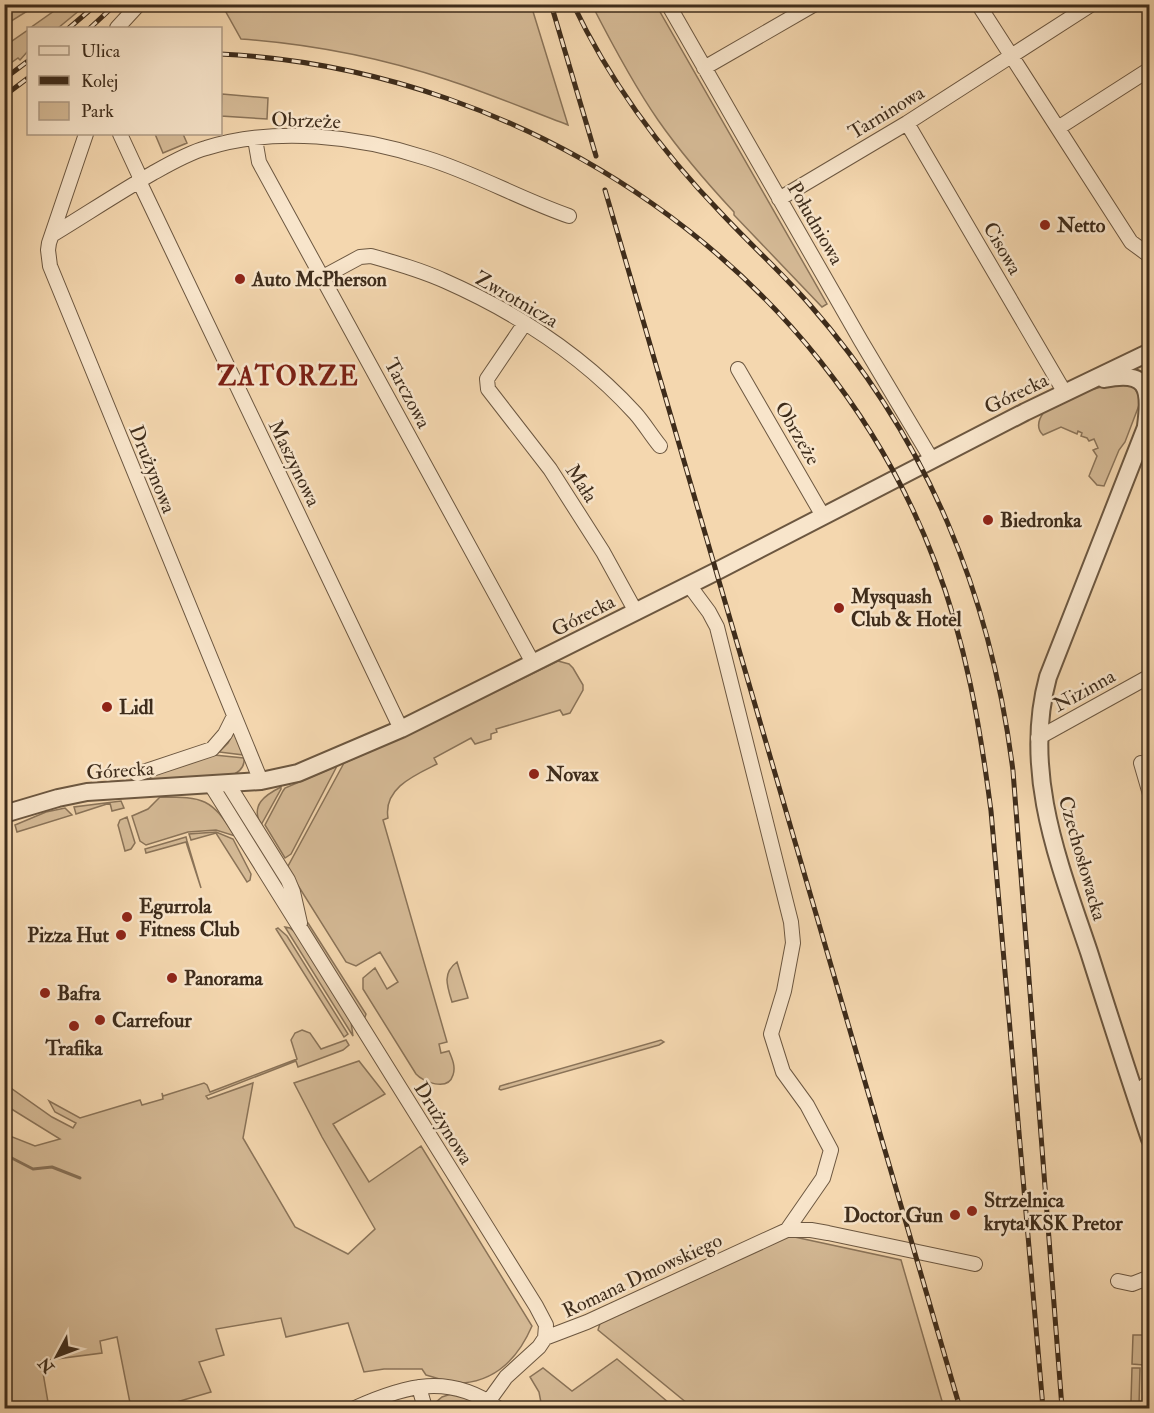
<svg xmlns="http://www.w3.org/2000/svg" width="1154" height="1413" viewBox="0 0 1154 1413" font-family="'IM FELL Double Pica',serif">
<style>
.green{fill:#d5ba96;stroke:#8a7358;stroke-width:1.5}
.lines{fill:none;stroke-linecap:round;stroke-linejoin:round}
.stream{stroke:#867056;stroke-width:3}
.minor-casing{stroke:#6c5740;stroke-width:16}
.tertiary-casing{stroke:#6c5740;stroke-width:20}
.minor{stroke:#f8e5cb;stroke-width:14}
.tertiary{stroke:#f8e5cb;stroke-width:16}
.rail-casing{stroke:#3e2c1b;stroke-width:5}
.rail{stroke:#f8e5cb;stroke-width:3;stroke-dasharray:9;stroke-linecap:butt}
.poi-dot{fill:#8f2418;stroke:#f8e5cb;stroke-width:2}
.labels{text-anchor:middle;stroke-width:5;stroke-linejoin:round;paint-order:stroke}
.street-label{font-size:20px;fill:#3e2c1b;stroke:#f8e5cb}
.poi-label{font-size:20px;font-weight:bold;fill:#3e2c1b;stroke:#f8e5cb;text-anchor:start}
.district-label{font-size:26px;font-weight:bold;letter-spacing:1.5px;fill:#7a1f14;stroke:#f8e5cb}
</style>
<rect width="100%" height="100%" fill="#f4d7af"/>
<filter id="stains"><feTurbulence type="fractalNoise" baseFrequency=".00333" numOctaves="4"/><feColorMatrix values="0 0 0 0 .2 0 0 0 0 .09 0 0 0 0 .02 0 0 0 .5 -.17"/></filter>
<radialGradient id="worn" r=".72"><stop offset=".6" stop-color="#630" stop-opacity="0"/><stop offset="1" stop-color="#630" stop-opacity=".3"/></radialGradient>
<path class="green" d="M5,4H37V5L5,25Z
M64,4L86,5L58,28H30Z
M222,5H531L568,125C528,110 488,93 448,80C382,58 311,44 241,39Z
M592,5H656L827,304L822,307L734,215V212C707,183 681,153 658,120C633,84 612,44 592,5Z
M28,30V51L20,60L18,58L5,67V46Z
M222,94L268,98L267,119L221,116Z
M155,134H183L187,143L163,153Z
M1123,381L1136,384L1134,387L1141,400L1125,442L1119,450L1104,486L1097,485L1089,476L1097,456L1093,450L1098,448L1094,439L1089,441L1087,438L1081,436L1082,433L1078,431L1077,434L1061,427L1043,435C1036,428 1038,420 1044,412L1087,391Z
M558,661L569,664L573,668L583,685V690L570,713L563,715L560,710L496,729L497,732L491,734V739L475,744L471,738L434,758L437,764C415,775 383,788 388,818L383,820L447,1042L439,1044L441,1053L449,1051C452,1058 456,1067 453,1075C448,1092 423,1082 416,1074L363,989V978L375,968L387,989L398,982L380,952L356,966L346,962L287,868L344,763L410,734Z
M236,733L244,755L219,752L228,743L233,734Z
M214,755L244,758C245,768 239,773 229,776L147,781V776Z
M337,766L291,854L285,858L265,825L283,791L285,788Z
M281,787V789L261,825C250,805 265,795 281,787Z
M160,797C204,797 211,798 235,836L216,830L188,832L146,845L140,841L132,816L148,809Z
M121,801L124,808L112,811L110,803L76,814L74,807Z
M65,808L72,815L17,832L15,825L46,812Z
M127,817L135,843L131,849L125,851L118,825L120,820Z
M216,832L233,839L251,874L250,880L247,882L216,833L191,840L189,834Z
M186,837L187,841L201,888L186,842L146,853L145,849Z
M305,922L308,923L366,1014L365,1017L363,1018L304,926Z
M285,927L290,928L297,934L351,1022L353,1036Z
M278,928L287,936L348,1034L344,1037L276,929Z
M457,962L468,998L452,1002C447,986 442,973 457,962Z
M302,1030L310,1033L321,1049L346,1040L349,1045L343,1050L298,1067L296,1061L206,1096L208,1099L253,1083L243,1138L295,1227L348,1254L375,1229L322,1137L294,1083L359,1061L385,1094L333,1124L369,1182L421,1146L532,1326C519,1356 497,1380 463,1383C451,1384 437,1378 426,1375L422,1369H384L364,1372L348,1323L286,1337L281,1318L216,1329L224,1355L199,1362L211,1392L156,1408H131L117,1337L100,1341L102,1353L41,1361L49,1408H5V1134L35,1146L60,1139L5,1105V1084L52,1117L73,1128L76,1123L55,1112L49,1101L80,1118L140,1100L142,1105L163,1099L162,1093L163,1096L204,1083L207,1085L210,1092L297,1059L291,1040L295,1033Z
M661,1040L664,1042L659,1045L501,1090L499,1089L500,1086Z
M790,1236L901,1260L944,1408H693L598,1330L601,1320Z
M1133,1335H1145L1144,1365L1132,1364Z
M617,1359L675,1408H542L539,1392L530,1377L543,1368L572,1391Z
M1132,1368H1140L1139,1405L1136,1407L1131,1401Z
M454,1393L483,1404L479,1408H464L435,1403L442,1397Z"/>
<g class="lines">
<path class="stream" d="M4,1154L33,1169L52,1167L80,1178"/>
<defs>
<path id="minor" d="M668,4L861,341L932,460
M978,4L1131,242L1150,256
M117,28L139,4
M704,68L815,4
M907,123L1065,393
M1058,128L1150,69
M86,134L49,243L48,250L50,266L261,781
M120,134L139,175V181L401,729
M255,139L259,162L533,663
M779,199L907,123L1092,4
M52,235C85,215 118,193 153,173C169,164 188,153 206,148C276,126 358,136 426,158C475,173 520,199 569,216
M323,277L360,257L371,256C396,263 421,270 445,281C515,312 583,356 635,413C644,423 651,435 660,446
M525,323L487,379L488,389L550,469L603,552L636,612
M738,369L823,516
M689,585L709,612L717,627L791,922L793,943L784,991L771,1034L783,1072L807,1105L831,1150L823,1178L787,1230
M1038,738L1150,676
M1141,763L1150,794
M137,774L212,749L225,734L234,716
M228,784L288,880L293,892L300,923
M211,785L536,1306L546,1325L545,1338
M1135,1094L1150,1081
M1118,1281L1132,1284L1150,1277
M419,1387L425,1408
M488,1402L506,1377L539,1347L545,1338L587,1322L787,1230H811L828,1233L975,1264
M355,1408C406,1385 449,1373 498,1408"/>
<path id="tertiary" d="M1104,379C1148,370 1151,388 1146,426
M1150,417L1048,677C1022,772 1059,863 1089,952C1109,1015 1129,1077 1150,1139
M4,814L58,798L87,792L261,781L298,773L401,729L717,571L1025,412L1150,352"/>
</defs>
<use href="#minor" class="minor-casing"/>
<use href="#tertiary" class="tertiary-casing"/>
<use href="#minor" class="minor"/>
<use href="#tertiary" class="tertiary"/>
<defs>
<path id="rail" d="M551,4L596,156
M573,4C610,82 662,152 722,214C751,245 782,273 810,305C928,440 991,595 1013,771L1062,1408
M69,28L97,4
M90,28L116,4
M220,54C531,69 824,269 935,562C966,643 980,726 991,811L1043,1408
M4,79L28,61
M4,96L28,78
M605,190L960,1408"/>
</defs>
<use href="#rail" class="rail-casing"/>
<use href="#rail" class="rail"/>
</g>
<g class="poi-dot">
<circle cx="1045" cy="225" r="6"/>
<circle cx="240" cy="279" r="6"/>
<circle cx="988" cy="520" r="6"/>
<circle cx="839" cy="608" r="6"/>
<circle cx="107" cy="707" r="6"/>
<circle cx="534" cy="774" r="6"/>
<circle cx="127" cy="917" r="6"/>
<circle cx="121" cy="935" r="6"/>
<circle cx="172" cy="978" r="6"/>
<circle cx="45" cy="993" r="6"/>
<circle cx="100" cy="1020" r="6"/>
<circle cx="74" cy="1026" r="6"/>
<circle cx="972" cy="1211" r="6"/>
<circle cx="955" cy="1215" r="6"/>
</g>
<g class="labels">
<g class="street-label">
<text transform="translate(886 112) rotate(-31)" y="7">Tarninowa</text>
<text transform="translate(306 120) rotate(2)" y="7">Obrzeże</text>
<text transform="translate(816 223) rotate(60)" y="7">Południowa</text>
<text transform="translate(1003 248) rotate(60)" y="7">Cisowa</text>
<text transform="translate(517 299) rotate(30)" y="7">Zwrotnicza</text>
<text transform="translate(408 393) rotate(62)" y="7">Tarczowa</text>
<text transform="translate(1016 393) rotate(-26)" y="7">Górecka</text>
<text transform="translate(798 433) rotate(60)" y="7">Obrzeże</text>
<text transform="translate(295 463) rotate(64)" y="7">Maszynowa</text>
<text transform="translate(153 469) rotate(68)" y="7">Drużynowa</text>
<text transform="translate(582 483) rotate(57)" y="7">Mała</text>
<text transform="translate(583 615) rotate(-27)" y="7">Górecka</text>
<text transform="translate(1084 690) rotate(-29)" y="7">Nizinna</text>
<text transform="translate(120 770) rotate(-4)" y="7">Górecka</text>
<text transform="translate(1083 858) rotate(74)" y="7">Czechosłowacka</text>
<text transform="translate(444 1123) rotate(58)" y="7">Drużynowa</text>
<text transform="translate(642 1275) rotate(-25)" y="7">Romana Dmowskiego</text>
</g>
<g class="poi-label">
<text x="1057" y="232">Netto</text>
<text x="252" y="286">Auto McPherson</text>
<text x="1000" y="527">Biedronka</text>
<text x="851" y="603">Mysquash<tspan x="851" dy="23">Club &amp; Hotel</tspan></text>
<text x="119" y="714">Lidl</text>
<text x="546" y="781">Novax</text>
<text x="139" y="913">Egurrola<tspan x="139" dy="23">Fitness Club</tspan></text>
<text x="109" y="942" text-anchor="end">Pizza Hut</text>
<text x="184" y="985">Panorama</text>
<text x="57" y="1000">Bafra</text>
<text x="112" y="1027">Carrefour</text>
<text x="74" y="1055" text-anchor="middle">Trafika</text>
<text x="984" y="1207">Strzelnica<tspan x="984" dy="23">kryta KSK Pretor</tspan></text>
<text x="943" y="1222" text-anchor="end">Doctor Gun</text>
</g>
<g class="district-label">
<text x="288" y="385">ZATORZE</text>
</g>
</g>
<rect width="1154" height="1413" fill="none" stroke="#f4d7af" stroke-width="24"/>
<rect x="6" y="6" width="1142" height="1401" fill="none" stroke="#3e2c1b" stroke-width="3"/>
<rect x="12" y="12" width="1130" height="1389" fill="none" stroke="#3e2c1b" stroke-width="1.5"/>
<rect x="27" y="27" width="195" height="108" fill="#f8e5cb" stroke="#ae9b85" stroke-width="1.5"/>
<rect x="39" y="46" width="30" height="9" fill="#f8e5cb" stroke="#ae9b85" stroke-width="1.5"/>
<text x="81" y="57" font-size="18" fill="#3e2c1b">Ulica</text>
<rect x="39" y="76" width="30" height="9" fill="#3e2c1b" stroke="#ae9b85" stroke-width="1.5"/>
<text x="81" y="87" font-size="18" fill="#3e2c1b">Kolej</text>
<rect x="39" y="102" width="30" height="18" fill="#d5ba96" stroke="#ae9b85" stroke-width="1.5"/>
<text x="81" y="117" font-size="18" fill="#3e2c1b">Park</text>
<g transform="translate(57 1356) rotate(229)" stroke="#f8e5cb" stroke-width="4.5" paint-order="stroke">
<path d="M0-4.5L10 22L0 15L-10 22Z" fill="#3e2c1b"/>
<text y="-9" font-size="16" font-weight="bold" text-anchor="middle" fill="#3e2c1b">N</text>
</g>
<rect width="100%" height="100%" filter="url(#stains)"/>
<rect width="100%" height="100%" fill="url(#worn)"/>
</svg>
